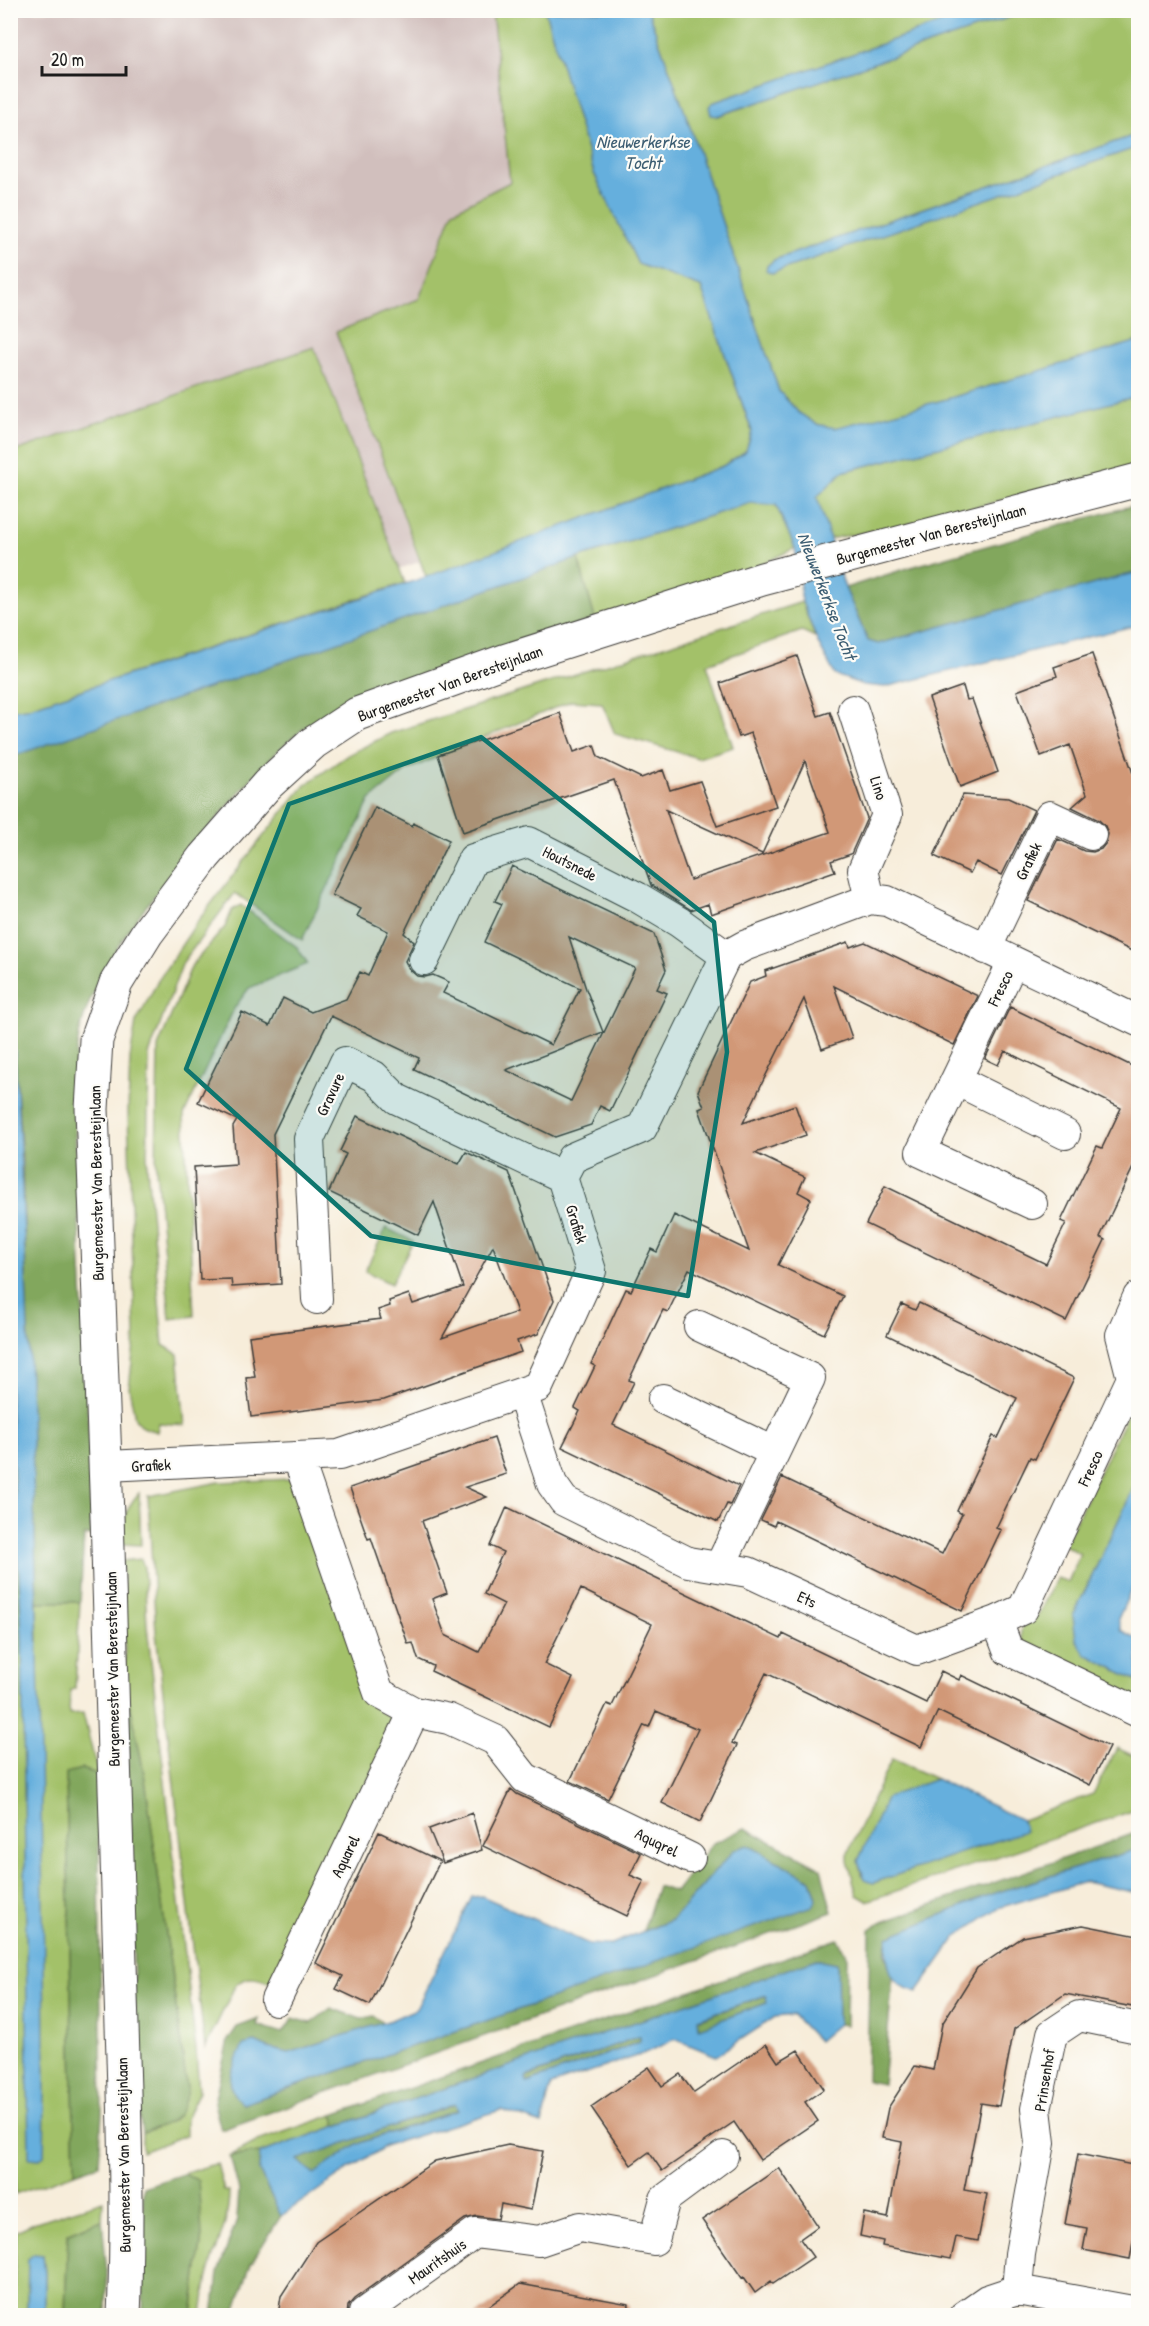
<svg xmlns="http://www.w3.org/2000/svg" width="1149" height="2326" viewBox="0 0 1149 2326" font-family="'Patrick Hand',sans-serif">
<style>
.industrial{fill:#d1bfbd}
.green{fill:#a3c169;stroke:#606e42;stroke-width:1.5}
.forest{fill:#82a75d;stroke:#4f623c;stroke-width:1.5}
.water{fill:#65afdd;stroke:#40667c;stroke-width:1.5;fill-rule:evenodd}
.building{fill:#d19877;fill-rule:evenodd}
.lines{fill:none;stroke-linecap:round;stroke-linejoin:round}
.street-casing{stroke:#3d3b38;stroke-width:32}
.secondary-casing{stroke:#3d3b38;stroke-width:35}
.street{stroke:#fff;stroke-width:30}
.secondary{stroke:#fff;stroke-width:33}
.marked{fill:#0f766e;fill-opacity:0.2;stroke:#0f766e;stroke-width:4.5;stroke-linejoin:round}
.labels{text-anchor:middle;stroke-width:4.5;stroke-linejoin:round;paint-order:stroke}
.street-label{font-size:16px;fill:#1c1c1c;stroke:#fdfcf7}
.water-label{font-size:18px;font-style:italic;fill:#3d5e73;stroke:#fdfcf7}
</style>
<rect width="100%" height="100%" fill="#fdfcf7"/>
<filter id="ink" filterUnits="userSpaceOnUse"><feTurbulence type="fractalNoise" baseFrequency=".0167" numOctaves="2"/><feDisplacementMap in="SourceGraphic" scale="12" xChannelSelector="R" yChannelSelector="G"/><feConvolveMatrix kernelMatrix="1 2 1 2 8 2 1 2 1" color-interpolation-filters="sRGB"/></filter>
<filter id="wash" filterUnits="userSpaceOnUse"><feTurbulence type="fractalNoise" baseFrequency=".008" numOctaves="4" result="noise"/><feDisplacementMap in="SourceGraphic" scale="24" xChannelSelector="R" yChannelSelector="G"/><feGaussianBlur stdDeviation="1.35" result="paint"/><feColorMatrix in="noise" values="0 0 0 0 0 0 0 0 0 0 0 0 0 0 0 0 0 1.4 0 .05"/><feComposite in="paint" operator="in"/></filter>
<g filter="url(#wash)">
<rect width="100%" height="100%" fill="#f7edda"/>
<path class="industrial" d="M10,11H492L510,182L453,211L419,299L336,332L419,562L399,569L314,347L11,453Z
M36,2222L32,2315H11L10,2233Z"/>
<path class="green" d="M492,11H545L594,173L638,264L701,287L752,432L746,451L723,466L426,577L336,332L419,299L453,211L510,182Z
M648,11H976L712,103L717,116L1028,11H1138V134L774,260L767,266L772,273L1138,147V341L947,399L835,429L816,424L798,412L779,391L687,118Z
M314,347L405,583L27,708L11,710L10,453Z
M1138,396V466L900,526L829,539L816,497L842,472Z
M750,503L776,505L795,548L755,568L595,619L578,558Z
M802,602L815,637L802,631L707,664L733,747L698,758L615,734L602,703L571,701L407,770L370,800L302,940L235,893L183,962L149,1055L147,1167L163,1345L178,1354L185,1425L159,1423L157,1432L142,1427L135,1418L129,1388L135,1336L128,1112L130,1058L136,1022L159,979L197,922L261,839L305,785L348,755L391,733Z
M241,905L297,947L308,964L249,988L235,1007L184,1115L194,1316L170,1319L156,1168L158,1047L192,965L225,927L232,910Z
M386,1228L413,1241L391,1284L365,1271Z
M1138,1392V1479L1073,1616L1085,1654L1138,1681V1700L1023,1644C1019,1631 1021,1623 1031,1615H1038L1057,1578L1068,1582L1080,1554L1064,1545Z
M10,1399L22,1639L38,1643L37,1602H80L75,1689L70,1690L69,1714L83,1713L98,1774L81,1769L66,1774L75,2173L15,2194L10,1743Z
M291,1479L372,1702L379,1711L389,1716L393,1729L271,1983C258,1978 246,1974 235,1986L205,2048L156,1633L148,1496L219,1482Z
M139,1493L141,1545L122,1544C123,1523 124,1509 139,1493Z
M141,1559L144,1567L147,1626L196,2050L199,2091L186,2119V2135L142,2152V2133L174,2120L187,2088L145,1779L132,1713L126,1694L122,1561Z
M1117,1748L1138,1758V1809L867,1901L857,1895L848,1861V1852L892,1759L936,1779L887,1798L858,1861L862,1875L873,1883L1024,1831L1022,1820L1093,1794Z
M333,2115L337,2126L260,2153L230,2156L258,2141Z
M217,2163L224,2191H229C229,2223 217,2244 209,2273C205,2287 204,2302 202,2315H192L202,2234L183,2174Z
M103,2201L102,2220L68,2233L65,2315H45V2273L43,2255L28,2259L27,2315L11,2316V2303L14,2302L16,2231L36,2222Z"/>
<path class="forest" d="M1138,504V572L878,644L868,641L845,588L911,567Z
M578,558L595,619C546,635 497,651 448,666C406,680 364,692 325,714C282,739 238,793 206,832C160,888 107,947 84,1017C74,1046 75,1077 74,1107L90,1464L91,1535L84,1536L80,1602H37L22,1157L10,989V757Z
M126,1694L132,1713L145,1779L187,2088C182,2123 172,2121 142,2133L137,2094Z
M81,1769L98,1774L102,2112L99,2165L75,2173L66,1773Z
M745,1828L821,1868L832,1912L221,2130L214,2103L228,2040L237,2027L259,2019L257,2025L283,2033L293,2018L311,2023L331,2008L361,2019L373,2016L383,2023L289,2053L268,2048L255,2042L243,2104L532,2005L817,1899L811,1879L734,1851L672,1920L643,1931L658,1886L675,1892L713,1843Z
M1138,1832V1849L992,1894L888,1937L885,1954L893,1976L883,2084L867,2081L870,1930L877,1924Z
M838,1939L847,1957L846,2025L838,2024L837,1963L817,1959L337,2126L333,2115Z
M767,1995V2003L699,2029L697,2020Z
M640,2036L641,2041L527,2083L525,2078Z
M456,2104L458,2110L357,2144L314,2175L297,2159Z
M260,2153L259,2170L281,2216L251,2263L234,2315L213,2316L218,2273L237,2219L239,2191L230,2156Z
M183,2174L198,2180L202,2234L192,2315H143V2187Z
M102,2220L107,2273L106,2315H65L68,2233Z"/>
<path class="water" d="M545,11H648L687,118L779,391L798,412L816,424L835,428L947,399L1138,341V396L842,472L817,497L845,588L868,641L878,644L1138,572V625L885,687L863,685L835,675L819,645L802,602L795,548L776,505L750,503L578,558L11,757V710L27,708L426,577L723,466L746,451L752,431L701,287L638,264L594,173Z
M976,11H1028L717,116L711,115L709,107L712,103Z
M1138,134V147L772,273L766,270L767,266L774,260Z
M11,989C27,1243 35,1497 40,1751C42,1885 47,2020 44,2155L40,2159L29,2158L22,1639L10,1399Z
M1138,1479V1575L1118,1619L1121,1630L1138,1639V1681L1085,1654L1076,1639L1073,1616Z
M936,1779L1022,1820L1025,1831L873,1883L865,1880L858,1861L887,1797Z
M748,1845L811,1880L817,1899L813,1906L532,2005L243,2104C220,2086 234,2066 243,2045L255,2042L268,2048L289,2053L391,2020L416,2009L472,1897L482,1896L589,1944L609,1945L672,1920L734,1850Z
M1138,1849V1893L1085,1882L998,1908L957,1936L917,1992C912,1990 903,1988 899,1984C886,1972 886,1952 888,1937L992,1894Z
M817,1959L837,1963L838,2024L818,2041L793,2015L775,2017L716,2056L675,2039L648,2052L551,2085L542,2124L501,2110L387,2145L340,2175L281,2216L259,2170L260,2153ZM766,1995L767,2003L699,2028L698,2019ZM640,2036V2042L527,2083L526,2077ZM455,2104L458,2110L357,2144L314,2174L297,2160Z
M34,2254L43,2255L45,2273V2315H27L28,2259Z"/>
<g id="blocks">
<path class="building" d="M1092,654L1138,788V954L1028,901L1058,839L1084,851L1093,852L1101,849L1106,843L1108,834L1105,826L1099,820L1072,807L1087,794L1070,745L1041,756L1017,691L1057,676L1054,667Z
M797,656L818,716L830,712L867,818L851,854L831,861L835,871L711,914L708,904L691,910L651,885L614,780L463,832L438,755L560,713L574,752L594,745L598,757L641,778L663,770L670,790L700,781L717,826L776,806L751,733L739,737L720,683ZM805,761L830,832L690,880L666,810L762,854Z
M963,686L967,700L972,699L998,772L960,787L929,698Z
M963,795L1008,798L1034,810L1002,875L976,862L970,873L934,856Z
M375,807L412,826L413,823L449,840L404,933L414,942L405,961L409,969L417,976L425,977L433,975L449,982L443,993L551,1045L580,988L484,942L502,904L495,901L512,866L654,934L666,970L657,989L667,993L610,1111L600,1106L591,1125L555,1137L414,1069L419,1058L331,1016L273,1134L281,1284L232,1287L231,1279L200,1280L194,1167L236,1164L233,1127L237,1120L198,1102L242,1012L270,1026L283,998L311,1012L346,999L360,972L368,976L388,931L357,916L361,909L332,895ZM569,937L635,968L571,1101L506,1070L603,1032L586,989Z
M848,942L850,947L865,942L978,996L954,1045L834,986L852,1038L822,1049L804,999L764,1079L743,1123L795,1105L806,1135L755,1153L805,1177L798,1192L811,1199L778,1265L843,1296L824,1334L689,1269L668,1312L663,1310L629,1380L634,1382L613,1425L739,1486L730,1505L727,1504L718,1522L562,1447L580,1411L575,1408L595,1366L591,1364L626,1289L631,1291L651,1249L657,1252L674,1215L749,1251L699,1109L704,1107L698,1091L750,982L766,976L765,971Z
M1010,1007L1138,1069V1157L1100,1237L1105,1240L1066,1321L866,1224L885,1186L1046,1264L1066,1223L1061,1221L1097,1146L1102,1148L1121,1108L1005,1051L998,1065L985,1059Z
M357,1116L459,1164L466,1152L509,1172L554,1300L538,1334L517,1341L521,1352L384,1400L251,1417L246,1378L255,1377L249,1336L381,1319L378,1310L390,1306L389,1301L409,1294L413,1304L463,1287L434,1202L418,1235L329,1192L346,1154L340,1151ZM493,1246L517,1312L442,1338L472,1284Z
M919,1303L1074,1378L1035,1459L1030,1457L996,1528L1001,1530L962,1611L776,1521L774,1526L761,1520L782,1477L942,1554L962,1514L957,1511L993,1436L998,1438L1017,1398L887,1335L902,1304L915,1310Z
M494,1438L506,1474L465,1487L487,1497L422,1521L447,1593L432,1599L445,1635L479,1652L504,1604L484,1594L503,1552L490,1546L507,1507L781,1639L783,1634L926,1703L941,1671L959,1680L961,1675L1109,1747L1090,1785L938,1711L921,1747L766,1673L732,1743L737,1745L700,1822L662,1803L698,1729L656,1711L649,1727L644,1725L608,1799L570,1781L607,1704L612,1706L652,1624L581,1589L544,1664L573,1678L549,1727L431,1671L433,1666L418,1659L413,1643L408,1644L371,1538L368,1539L350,1488Z
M511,1789L517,1794L641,1853L630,1875L644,1881L627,1916L483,1846Z
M472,1813L482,1850L443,1863L429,1829Z
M379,1832L440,1861L370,2005L336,1989L343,1976L316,1963Z
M1083,1925L1138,1936V2008L1065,1994L1014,2029L999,2106L981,2103L964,2190L987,2194L978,2241L956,2237L951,2259L882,2246L883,2241L860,2236L864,2213L888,2218L902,2142L882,2138L888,2108L915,2066L933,2070L942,2024L977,1968L1023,1937Z
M766,2044L778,2062L798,2050L824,2089L805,2102L818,2121L760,2160L734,2122L662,2171L649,2152L631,2165L591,2107L649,2067L662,2086L680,2074L694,2093Z
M508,2145L543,2151L531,2210L501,2204L498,2219L477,2216L465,2219L354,2299L348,2306L347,2316H278L281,2296L316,2242L435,2161Z
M1078,2154L1138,2166V2238L1134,2237L1130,2259L1083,2250L1087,2228L1065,2224Z
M779,2168L818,2226L800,2239L813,2257L773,2284L771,2281L755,2293L744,2277L742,2278L702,2220Z
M520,2284L629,2304L628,2316H475Z"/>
</g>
</g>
<g filter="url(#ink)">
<use href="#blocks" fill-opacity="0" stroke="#3d3b38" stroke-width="1.5"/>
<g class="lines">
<defs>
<path id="street" d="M853,710L887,815L863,870L870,899
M986,949L1050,816L1091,835
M424,960L473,859L529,842L637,897L679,922L726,956
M1013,962L921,1152L1032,1204
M956,1080L1065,1134
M317,1299L309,1139L345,1062L374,1076L397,1099L562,1177
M699,1326L810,1378L720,1566
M522,1393L552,1484L564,1501L688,1562L748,1572L917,1650L997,1621L1008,1650L1138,1712
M663,1399L774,1452
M298,1458L379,1693L414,1712L449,1719L495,1740L525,1778L690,1858
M107,1466L339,1455L538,1387L591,1271L562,1177L572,1158L642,1128L726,956L744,946L870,899L887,901L1138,1021
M997,1621L1023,1609L1132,1378L1121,1335L1138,1297
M276,2000L414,1712
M1017,2290L1020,2254L1040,2143L1036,2109L1052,2034L1079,2016L1138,2028
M364,2316V2313L475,2233L539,2241L580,2227L654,2240L665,2199L723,2156
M964,2316L987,2300L1017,2290L1138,2312"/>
<path id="secondary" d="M124,2316C130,2174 121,2032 118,1891C111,1630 103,1370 92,1109L96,1040L116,983L147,933L204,857L267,785L313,743L357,714L504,661L762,579L1138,480"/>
</defs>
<use href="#street" class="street-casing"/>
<use href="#secondary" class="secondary-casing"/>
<use href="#street" class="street"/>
<use href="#secondary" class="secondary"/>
</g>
</g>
<path class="marked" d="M481,737L714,922L727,1052L688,1296L371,1236L186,1069L289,804Z"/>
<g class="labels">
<g class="street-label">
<text transform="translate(931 534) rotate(-15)" y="6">Burgemeester Van Beresteijnlaan</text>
<text transform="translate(450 683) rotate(-20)" y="6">Burgemeester Van Beresteijnlaan</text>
<text transform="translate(879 788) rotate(72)" y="6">Lino</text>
<text transform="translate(1028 861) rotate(-64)" y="6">Grafiek</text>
<text transform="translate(570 863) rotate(27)" y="6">Houtsnede</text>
<text transform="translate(1000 988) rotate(-64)" y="6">Fresco</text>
<text transform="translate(330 1094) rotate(-65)" y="6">Gravure</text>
<text transform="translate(96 1183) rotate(-91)" y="6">Burgemeester Van Beresteijnlaan</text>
<text transform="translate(577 1224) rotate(73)" y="6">Grafiek</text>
<text transform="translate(151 1465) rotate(-3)" y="6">Grafiek</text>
<text transform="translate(1090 1468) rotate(-65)" y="6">Fresco</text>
<text transform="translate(807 1599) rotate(25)" y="6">Ets</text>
<text transform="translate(112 1669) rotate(-91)" y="6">Burgemeester Van Beresteijnlaan</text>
<text transform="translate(657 1842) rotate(26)" y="6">Aquqrel</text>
<text transform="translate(345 1856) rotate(-64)" y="6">Aquarel</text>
<text transform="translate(1044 2080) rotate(-81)" y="6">Prinsenhof</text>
<text transform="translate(123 2155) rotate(-91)" y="6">Burgemeester Van Beresteijnlaan</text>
<text transform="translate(437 2261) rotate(-35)" y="6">Mauritshuis</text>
</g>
<g class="water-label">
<text x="643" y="148">Nieuwerkerkse<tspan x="643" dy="21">Tocht</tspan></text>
<text transform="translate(827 596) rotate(69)" y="6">Nieuwerkerkse Tocht</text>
</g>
</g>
<rect width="1149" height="2326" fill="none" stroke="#fdfcf7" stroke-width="36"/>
<path d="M42 66v9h84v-9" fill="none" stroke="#1c1c1c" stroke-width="3"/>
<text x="51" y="66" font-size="18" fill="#1c1c1c" stroke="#fdfcf7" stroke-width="4.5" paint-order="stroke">20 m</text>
</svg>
